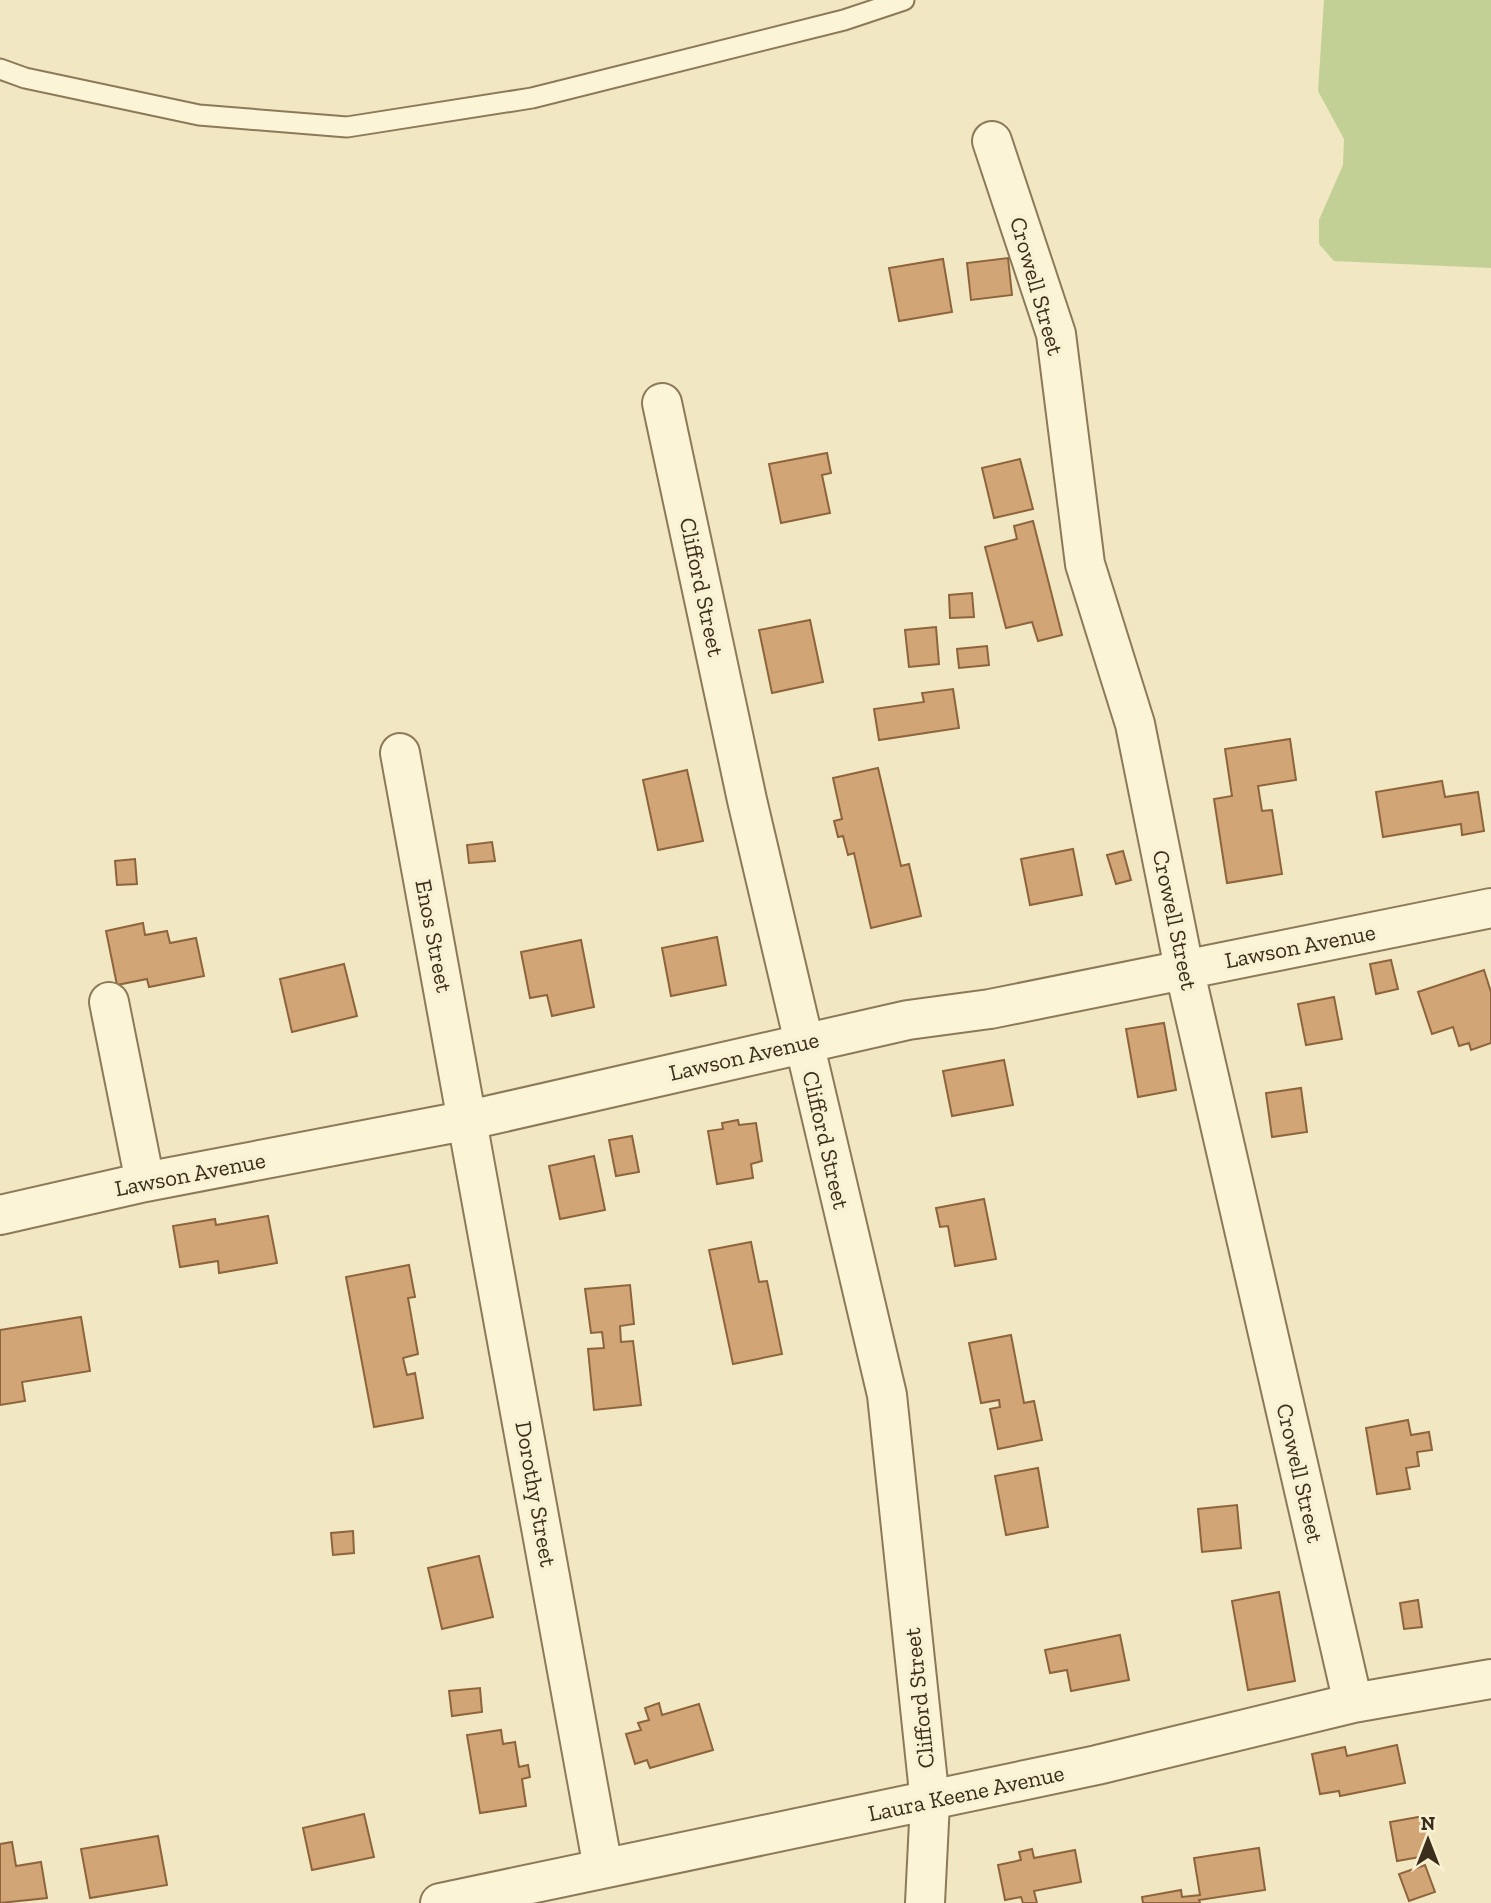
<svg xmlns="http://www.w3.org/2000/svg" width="1491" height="1903" viewBox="0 0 1491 1903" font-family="'Zilla Slab',serif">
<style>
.green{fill:#c3d095}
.building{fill:#d1a576;stroke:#8d643c;stroke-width:2}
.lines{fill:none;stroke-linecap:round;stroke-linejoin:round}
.lane-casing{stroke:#8c7958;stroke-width:23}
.street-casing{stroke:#8c7958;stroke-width:42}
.lane{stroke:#fbf4d6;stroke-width:19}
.street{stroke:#fbf4d6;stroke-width:38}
.labels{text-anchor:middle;stroke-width:7;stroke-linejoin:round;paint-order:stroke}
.street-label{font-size:23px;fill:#3b2e1d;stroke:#f8f1d2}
</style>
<rect width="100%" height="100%" fill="#f1e7c2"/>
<path class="green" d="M1324,0H1491V268L1334,261L1319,244V220L1343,165L1344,139L1318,91Z"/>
<path class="building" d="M1008,258L1012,295L971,300L967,263Z
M943,259L952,312L899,321L889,268Z
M827,453L831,473L822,475L830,513L781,523L769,464Z
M1020,459L1033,509L994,518L982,468Z
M1033,521L1062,635L1038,641L1032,622L1006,628L985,547L1017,539L1014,526Z
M972,593L974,617L950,618L949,595Z
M810,620L823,682L772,693L759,630Z
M936,627L939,664L909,667L905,630Z
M987,646L989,665L959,668L957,649Z
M953,689L959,728L879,740L874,709L924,702L922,693Z
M1290,739L1296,780L1258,786L1262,811L1272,810L1282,874L1227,883L1214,799L1232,796L1225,749Z
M878,768L901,866L909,864L921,916L871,928L854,853L848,855L843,836L838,837L834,821L842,819L833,778Z
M687,770L703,841L658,850L643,780Z
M1442,781L1445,797L1478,792L1484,831L1462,835L1461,824L1383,837L1376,792Z
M492,842L495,861L469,863L467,845Z
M1073,849L1082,895L1030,905L1021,859Z
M1123,851L1131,880L1116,884L1107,855Z
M135,859L137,884L117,885L115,861Z
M143,923L145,935L167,931L170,943L196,938L204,976L149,987L147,979L117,985L106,931Z
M717,937L726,985L671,996L662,948Z
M581,940L594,1007L552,1016L547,995L530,998L521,952Z
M1391,960L1398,989L1376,994L1370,964Z
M344,964L357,1016L292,1032L280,979Z
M1484,970L1491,992V1043L1471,1050L1469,1043L1459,1046L1453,1027L1432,1034L1418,992Z
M1334,997L1342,1039L1306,1045L1298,1004Z
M1164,1023L1176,1090L1138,1097L1126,1029Z
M1004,1060L1013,1105L952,1116L943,1071Z
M1301,1088L1307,1132L1272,1137L1266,1093Z
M738,1120L739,1125L756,1123L762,1161L751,1164L753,1178L717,1184L708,1131L723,1129L722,1123Z
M632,1136L639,1172L616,1176L609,1140Z
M594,1156L605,1210L560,1219L549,1166Z
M984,1199L996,1259L955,1266L948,1226L940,1227L936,1208Z
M268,1216L277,1263L219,1273L218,1261L180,1267L173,1226L215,1219L216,1225Z
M751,1242L759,1282L767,1281L782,1354L733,1364L709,1250Z
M409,1265L415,1297L408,1298L418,1354L403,1358L407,1375L415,1373L423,1418L374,1427L346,1277Z
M630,1285L634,1324L620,1326L621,1342L633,1341L641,1405L594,1410L588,1349L604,1348L602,1332L591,1333L585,1289Z
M81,1317L90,1371L22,1382L25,1401L0,1405V1330Z
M1011,1335L1024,1403L1034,1401L1042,1440L998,1449L990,1409L1000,1407L999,1400L981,1403L969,1343Z
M1408,1420L1411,1435L1429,1432L1432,1450L1417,1452L1419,1466L1406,1468L1410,1489L1377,1494L1366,1428Z
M1038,1468L1048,1527L1006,1535L995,1476Z
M1237,1505L1241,1548L1202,1552L1198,1509Z
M353,1531L354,1553L333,1555L331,1533Z
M479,1556L493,1617L442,1629L428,1568Z
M1279,1592L1295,1681L1248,1690L1232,1601Z
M1418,1600L1422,1627L1404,1629L1400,1603Z
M1120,1635L1129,1680L1071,1691L1067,1670L1050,1673L1045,1650Z
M480,1688L482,1712L452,1716L449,1691Z
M659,1703L662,1715L699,1704L713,1750L650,1768L647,1760L635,1764L626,1734L641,1730L638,1723L649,1720L645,1708Z
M501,1730L503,1744L515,1742L519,1767L528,1765L530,1777L522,1779L526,1806L480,1813L467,1735Z
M1397,1745L1405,1783L1340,1796L1339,1791L1320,1794L1312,1754L1345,1747L1347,1756Z
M364,1814L374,1857L312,1870L303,1828Z
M1424,1816L1431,1855L1397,1861L1390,1822Z
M158,1836L167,1885L90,1898L81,1849Z
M12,1842L16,1866L41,1862L47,1898L0,1903V1844Z
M1259,1848L1265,1890L1199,1900L1200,1903H1143L1142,1897L1181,1890L1182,1897L1200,1895L1194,1858Z
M1032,1849L1034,1858L1075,1850L1081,1882L1034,1891L1037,1903H1023L1021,1897L1005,1900L998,1865L1021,1860L1019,1852Z
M1425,1865L1435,1892L1409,1901L1399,1874Z"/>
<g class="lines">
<defs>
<path id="lane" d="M0,69L25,78L199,115L347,127L532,98L844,20L904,0"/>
<path id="street" d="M992,141L1056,334L1085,564L1135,724L1184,968L1353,1703
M662,403L747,800L887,1395L930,1802L925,1903
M400,753L603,1868
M109,1002L145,1182
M0,1215L145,1182L469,1120L908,1020L990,1009L1491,908
M440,1903L1097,1765L1353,1703L1491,1679"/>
</defs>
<use href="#lane" class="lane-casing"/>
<use href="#street" class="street-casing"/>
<use href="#lane" class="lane"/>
<use href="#street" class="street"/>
</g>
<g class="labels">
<g class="street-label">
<text transform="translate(1037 286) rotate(74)" y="8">Crowell Street</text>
<text transform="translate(702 587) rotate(78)" y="8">Clifford Street</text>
<text transform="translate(1175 920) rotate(78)" y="8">Crowell Street</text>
<text transform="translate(434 936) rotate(79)" y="8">Enos Street</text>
<text transform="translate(1300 946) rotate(-11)" y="8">Lawson Avenue</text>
<text transform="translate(744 1056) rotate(-13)" y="8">Lawson Avenue</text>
<text transform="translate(826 1140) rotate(77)" y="8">Clifford Street</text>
<text transform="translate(190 1174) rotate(-11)" y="8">Lawson Avenue</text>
<text transform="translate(1300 1473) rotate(77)" y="8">Crowell Street</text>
<text transform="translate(536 1494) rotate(80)" y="8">Dorothy Street</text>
<text transform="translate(919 1698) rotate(-96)" y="8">Clifford Street</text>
<text transform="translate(966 1793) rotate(-12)" y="8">Laura Keene Avenue</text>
</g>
</g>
<g transform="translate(1428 1840)" stroke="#f8f1d2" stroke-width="5" paint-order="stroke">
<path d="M0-5L12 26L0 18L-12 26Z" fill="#3b2e1d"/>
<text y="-10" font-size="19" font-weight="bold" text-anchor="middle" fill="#3b2e1d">N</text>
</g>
</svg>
